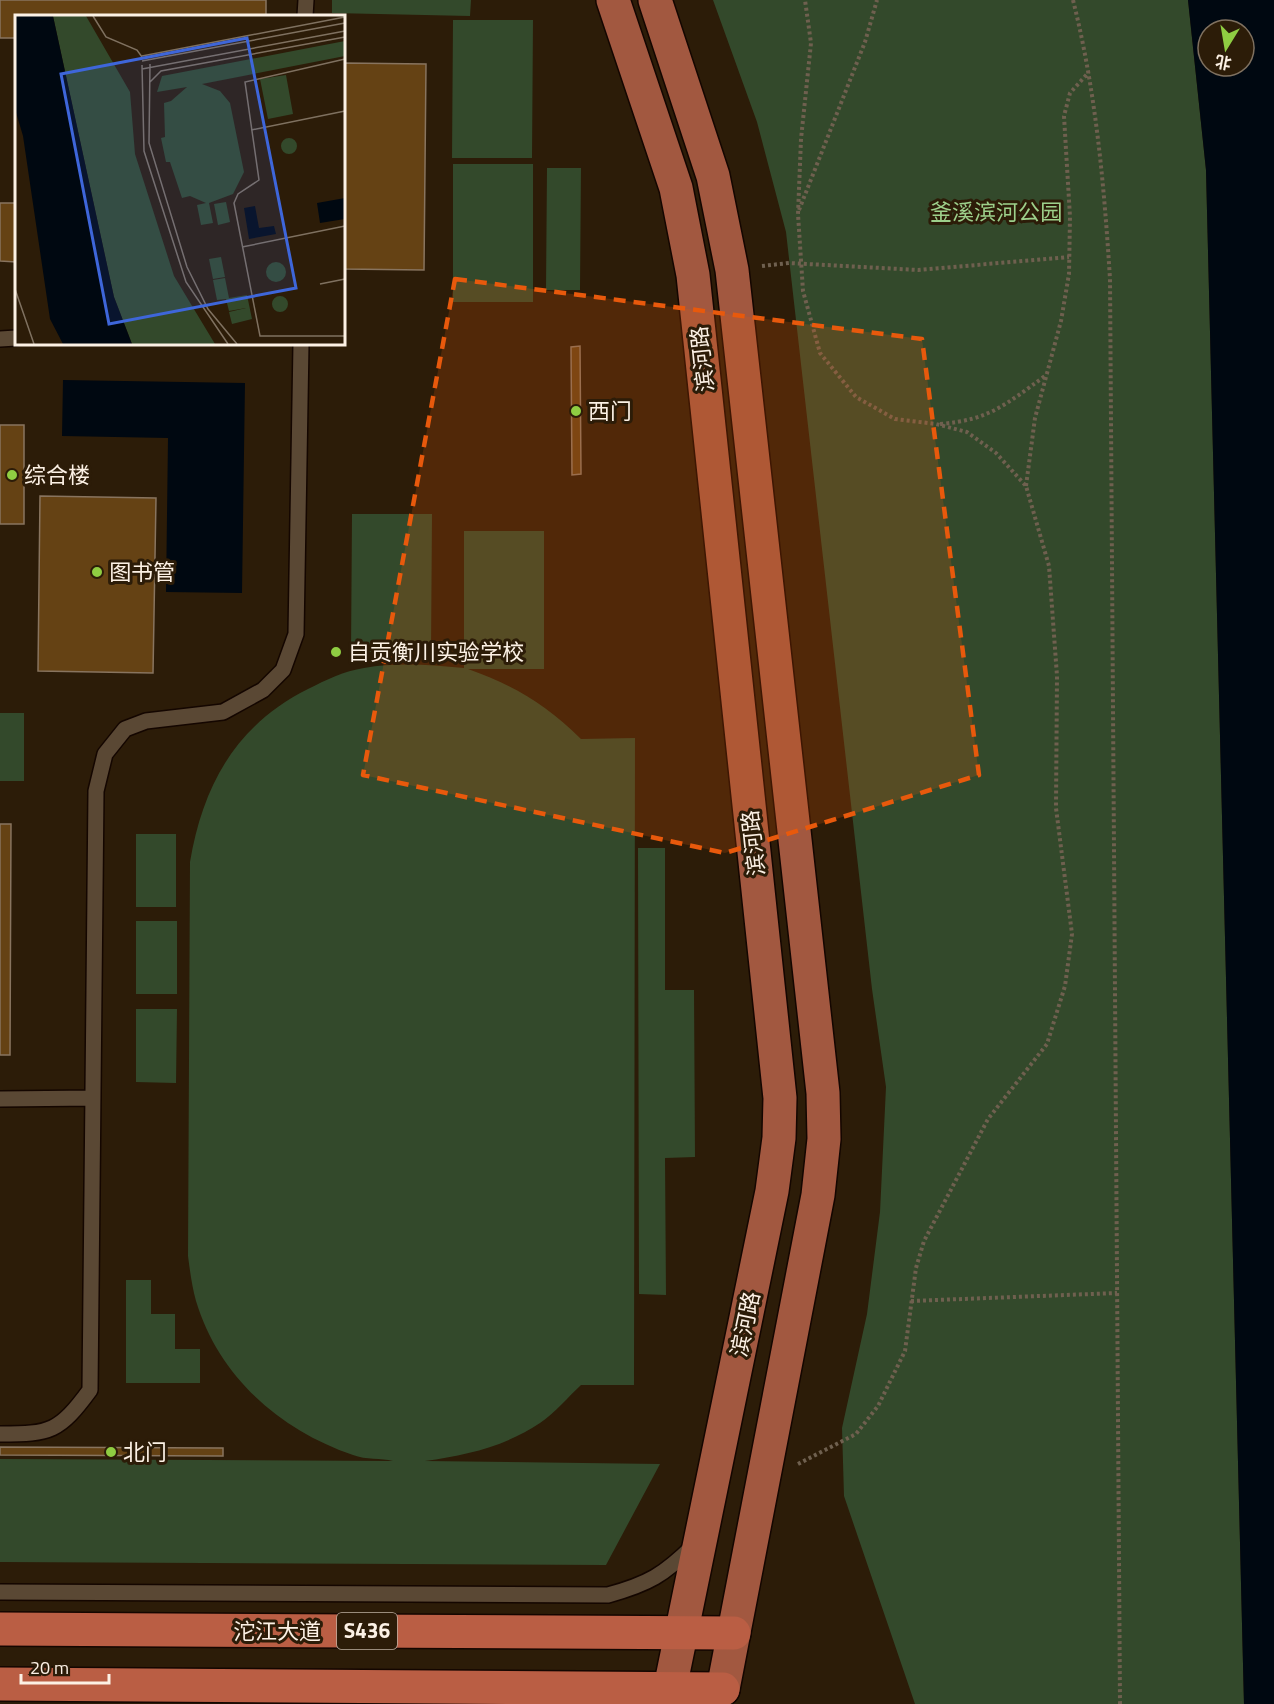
<svg xmlns="http://www.w3.org/2000/svg" width="1274" height="1704" viewBox="0 0 1274 1704" font-family="'Titillium Web','Noto Sans SC',sans-serif">
<style>
.green{fill:#33492b}
.water{fill:#000811;fill-rule:evenodd}
.building{fill:#654214;stroke:#88745f;stroke-width:1.5}
.lines{fill:none;stroke-linecap:round;stroke-linejoin:round}
.service-casing{stroke:#140600;stroke-width:18}
.primary-casing{stroke:#140600;stroke-width:36}
.trunk-casing{stroke:#140600;stroke-width:36}
.path{stroke:#6f604f;stroke-width:4;stroke-dasharray:3 3;stroke-linecap:butt}
.service{stroke:#5a4834;stroke-width:15}
.primary{stroke:#a25840;stroke-width:33}
.trunk{stroke:#ba5e44;stroke-width:33}
.marked{fill:#e8590c;fill-opacity:0.2;stroke:#e8590c;stroke-width:4.5;stroke-dasharray:12 8;stroke-linejoin:round}
.poi-dot{fill:#8fcd42;stroke:#2c1c08;stroke-width:2}
.labels{text-anchor:middle;stroke-width:6;stroke-linejoin:round;paint-order:stroke}
.shield{fill:#2c1c08;stroke:#beb1a3;stroke-width:1.5}
.shield-label{font-size:21px;font-weight:bold;fill:#fcf1e5}
.park-label{font-size:22px;fill:#9dd08b;stroke:#2c1c08}
.street-label{font-size:22px;fill:#fcf1e5;stroke:#2c1c08}
.poi-label{font-size:22px;fill:#fcf1e5;stroke:#2c1c08;text-anchor:start}
.inset-road{fill:none;stroke:#7f7160;stroke-width:1.5}
.view{fill:#3e66da;fill-opacity:0.15;stroke:#3e66da;stroke-width:3}
.inset-edge{fill:none;stroke:#fcf1e5;stroke-width:3}
</style>
<rect width="100%" height="100%" fill="#2c1c08"/>
<path class="green" d="M332,0H471L470,16L332,13Z
M713,0H1188L1206,170L1244,1704H915L844,1496L842,1428L867,1314L880,1212L886,1087L872,989L786,232L757,122Z
M453,20H533L532,158H452Z
M453,164H533V302H453Z
M547,168H581L580,290H546Z
M352,514H432L431,652H351Z
M464,531H544V669H468C515,686 545,704 581,739L635,738L634,1385H581C568,1397 555,1413 540,1423C504,1447 466,1455 425,1461L660,1464L606,1565L0,1562V1459L393,1461C381,1458 366,1460 353,1455C280,1430 219,1377 196,1301C192,1287 190,1271 188,1256L190,862C203,785 236,725 308,689C326,680 344,671 364,668C398,662 430,665 464,668Z
M0,713H24V781H0Z
M136,834H176V907H136Z
M638,848H665V990H694L695,1157L665,1158L666,1295L639,1294Z
M136,921H177V994H136Z
M136,1009H177L176,1083L136,1082Z
M126,1280H151V1314H175V1349H200V1383H126Z"/>
<path class="water" d="M1188,0H1274V1704H1244L1206,170ZM1208,30H1244V66H1208Z
M63,380L245,383L242,593L166,592L168,438L62,436Z"/>
<path class="building" d="M0,0H266V16H16V38H0Z
M344,63L426,64L424,270L344,269Z
M0,203H16V262L0,261Z
M580,346L581,474L572,475L571,347Z
M0,425H24V524H0Z
M40,496L156,498L153,673L38,671Z
M0,824H11L10,1055H0Z
M0,1447L223,1448V1456L0,1455Z"/>
<g class="lines">
<defs>
<path id="service" d="M305,16L306,0
M0,339L16,338
M0,1099L93,1098
M0,1434C51,1434 59,1432 90,1390L96,791L105,754L125,729L146,721L223,712L263,690L283,670L296,634L301,344
M0,1592L608,1595C648,1584 664,1575 694,1545"/>
<path id="primary" d="M613,0L676,188L693,275L780,1098L779,1138L772,1191L670,1688
M655,0L713,176L732,270L823,1093L824,1139L818,1195L723,1689"/>
<path id="trunk" d="M0,1629L734,1633
M0,1684L723,1689"/>
</defs>
<use href="#service" class="service-casing"/>
<use href="#primary" class="primary-casing"/>
<use href="#trunk" class="trunk-casing"/>
<path class="path" d="M1073,0C1096,92 1104,184 1110,279L1120,1704
M799,210L865,42L877,0
M762,266L789,263L918,270L1069,257
M940,424C990,420 1006,404 1045,376
M1026,486L1035,418L1061,321L1069,274L1070,217L1064,116L1070,93L1089,72
M911,1301L1117,1293
M798,1464L856,1434L878,1406L905,1351L916,1268L924,1241L988,1119L1047,1044L1065,986L1072,934L1056,808L1057,676L1049,566L1026,486L996,453L967,432L936,424L895,419L856,397L820,353L803,291L798,214L801,139L811,43L805,0"/>
<use href="#service" class="service"/>
<use href="#primary" class="primary"/>
<use href="#trunk" class="trunk"/>
</g>
<path class="marked" d="M455,279L922,339L979,775L725,853L363,775Z"/>
<g class="poi-dot">
<circle cx="576" cy="411" r="6"/>
<circle cx="12" cy="475" r="6"/>
<circle cx="97" cy="572" r="6"/>
<circle cx="336" cy="652" r="6"/>
<circle cx="111" cy="1452" r="6"/>
</g>
<g class="labels">
<rect class="shield" x="337" y="1613" width="60" height="36" rx="4.5"/>
<g class="shield-label">
<text x="367" y="1638">S436</text>
</g>
<g class="park-label">
<text x="996" y="220">釜溪滨河公园</text>
</g>
<g class="street-label">
<text transform="translate(702 359) rotate(-96)" y="8">滨河路</text>
<text transform="translate(753 843) rotate(-96)" y="8">滨河路</text>
<text transform="translate(745 1324) rotate(-78)" y="8">滨河路</text>
<text x="277" y="1639">沱江大道</text>
</g>
<g class="poi-label">
<text x="588" y="419">西门</text>
<text x="24" y="483">综合楼</text>
<text x="109" y="580">图书管</text>
<text x="348" y="660">自贡衡川实验学校</text>
<text x="123" y="1460">北门</text>
</g>
</g>
<g transform="translate(15 15)">
<rect width="330" height="330" fill="#2c1c08"/>
<path d="M38,1H71L115,77L120,139L159,261L200,329H117L99,282ZM330,26V41L187,69L205,76L215,88L229,157L218,179L194,188L198,208L186,210L182,190L191,188L175,181L167,183L155,147H151L146,123L150,122L149,88L156,86L172,72L142,77L147,61ZM271,60L278,99L253,104L245,64ZM266 131a8 8 0 1 1 16 0a8 8 0 1 1-16 0ZM211,187L215,207L203,210L199,189ZM206,242L210,262L198,264L194,244ZM251 257a10 10 0 1 1 20 0a10 10 0 1 1-20 0ZM210,263L214,283L232,280L237,304L217,309L214,297L231,293L214,296L211,284L202,285L198,265ZM257 289a8 8 0 1 1 16 0a8 8 0 1 1-16 0Z" fill="#33492b"/>
<path d="M0,1H38L99,282L117,329H48L35,304L8,121L0,94ZM330,183V204L305,208L302,188ZM240,191L244,213L259,211L261,219L234,224L229,193Z" fill="#000811"/>
<path class="inset-road" d="M78,1L91,22L122,35L127,42M127,41L330,2M330,44L230,67L244,165L223,179L219,188L245,321H330M127,46L330,8M135,49L134,128L172,252L193,294L222,329M127,50L129,136L171,267L213,329M127,54L330,16M135,67L146,56L330,22M236,115L330,96M227,232L330,211M305,269L330,264M0,274L19,329"/>
<path class="view" d="M232,23L281,273L94,309L46,59Z"/>
<rect width="330" height="330" class="inset-edge"/>
</g>
<g transform="translate(1226 48) rotate(191)"><circle r="28" fill="#2c1c08" stroke="#7f7160" stroke-width="1.5"/>
<path d="M0-4.5L10 22L0 15L-10 22Z" fill="#8fcd42"/>
<text y="-9" font-size="16" font-weight="bold" text-anchor="middle" fill="#fcf1e5">北</text>
</g>
<path d="M21 1674v9h88v-9" fill="none" stroke="#fcf1e5" stroke-width="3"/>
<text x="30" y="1674" font-size="18" fill="#fcf1e5" stroke="#2c1c08" stroke-width="4.5" paint-order="stroke">20 m</text>
</svg>
